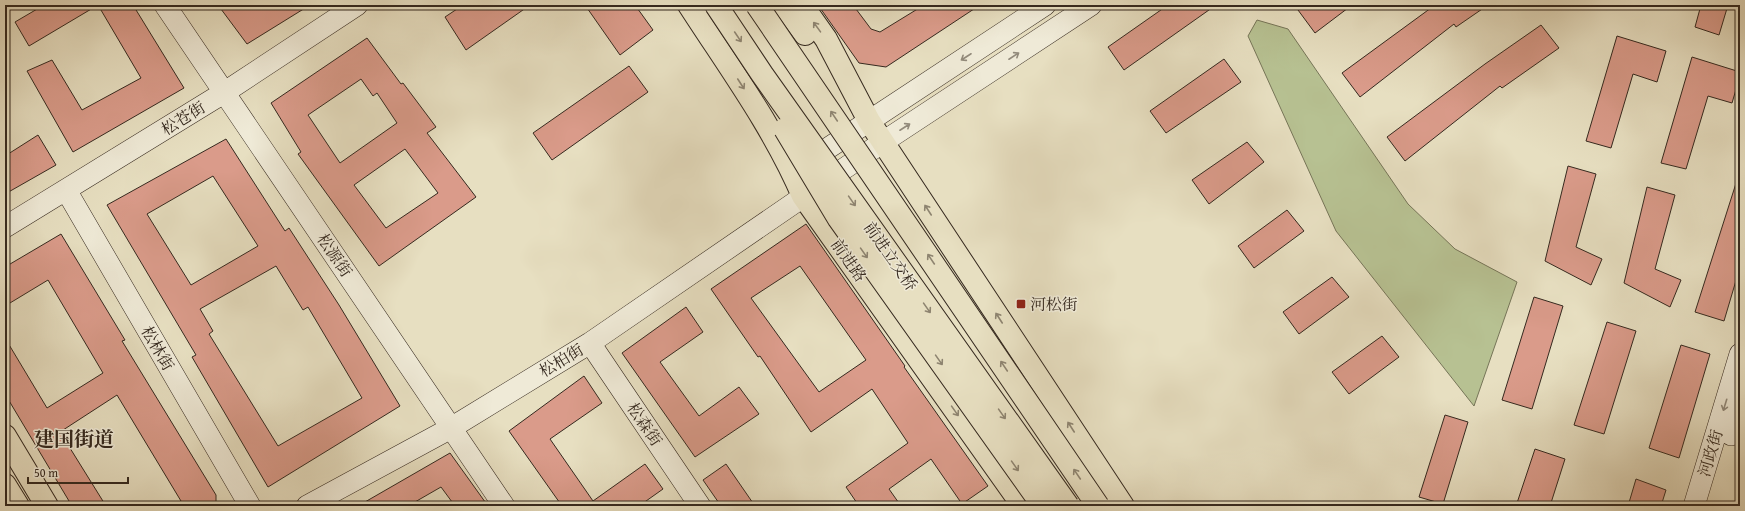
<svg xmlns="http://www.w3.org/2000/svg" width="1745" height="511" viewBox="0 0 1745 511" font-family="'Gentium Book Plus','Noto Serif SC',serif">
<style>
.green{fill:#b7c192;stroke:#767558}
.building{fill:#da9b8a;stroke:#35291f;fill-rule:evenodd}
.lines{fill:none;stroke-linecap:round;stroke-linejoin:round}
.secondary-casing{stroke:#35291f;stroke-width:22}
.primary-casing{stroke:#35291f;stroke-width:24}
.highway-casing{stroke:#35291f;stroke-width:24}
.secondary{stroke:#efead7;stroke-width:21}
.primary{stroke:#e7dfc1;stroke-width:22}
.highway{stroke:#e7dfc1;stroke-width:22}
.highway-bridge-casing{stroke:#35291f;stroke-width:24;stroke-linecap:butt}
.highway-bridge{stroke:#e7dfc1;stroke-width:22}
.oneway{stroke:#8e8470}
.oneway2{stroke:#928a7b}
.poi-dot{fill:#8f2418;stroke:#efead7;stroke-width:1.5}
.labels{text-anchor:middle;stroke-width:3;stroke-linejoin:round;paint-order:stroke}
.street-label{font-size:16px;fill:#35291f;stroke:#efead7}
.poi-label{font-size:16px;fill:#35291f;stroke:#efead7;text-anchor:start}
.district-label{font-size:20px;font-weight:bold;fill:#35291f;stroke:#efead7}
</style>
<rect width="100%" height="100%" fill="#e7dfc1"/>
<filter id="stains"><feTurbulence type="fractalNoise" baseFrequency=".005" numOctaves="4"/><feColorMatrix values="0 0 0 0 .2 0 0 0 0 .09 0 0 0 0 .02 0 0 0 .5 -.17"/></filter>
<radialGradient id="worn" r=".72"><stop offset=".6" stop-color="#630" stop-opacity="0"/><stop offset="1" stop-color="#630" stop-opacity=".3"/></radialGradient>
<path class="green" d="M1257,20L1288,29L1408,204L1455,249L1517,282L1474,406L1336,231L1248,36Z"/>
<path class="building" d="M44,5H98L29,46L15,22Z
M98,5H133L184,88L73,152L27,71L52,60L82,110L141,78Z
M218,5H310L247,44Z
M463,5H530L466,50L445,17Z
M585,5H635L653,30L620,55Z
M818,5H853L871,29L880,32L924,5H980L886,67L859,63Z
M1168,5H1216L1124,70L1108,47Z
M1304,5H1352L1315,33L1298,10Z
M1435,5H1488L1456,27L1454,24L1360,97L1342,73Z
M1701,5H1728L1719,35L1695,27Z
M1541,25L1559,48L1502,88L1500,86L1405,161L1387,137L1485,64Z
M1617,36L1666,51L1657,82L1633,74L1611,148L1586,141Z
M367,38L401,84L403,83L436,127L427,133L476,197L379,266L298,154L301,152L271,103ZM361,79L373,96L377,93L397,123L340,163L308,115ZM405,149L438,193L386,228L354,185Z
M1692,57L1740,72V76L1732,103L1708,96L1686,169L1661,163Z
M1224,59L1241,82L1166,133L1150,111Z
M629,66L648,92L552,160L533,133Z
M38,135L56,165L5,194V156Z
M226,139L285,231L289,228L339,305L400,406L268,487L192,357L196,355L107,205ZM213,176L258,246L191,285L147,214ZM276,266L303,310L308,307L362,398L278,446L209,334L213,331L200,309Z
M1247,142L1264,162L1209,204L1192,180Z
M1568,166L1596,174L1576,247L1602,259L1591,285L1545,261Z
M1738,177L1740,178V267L1724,321L1695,312Z
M1647,187L1675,195L1655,269L1681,280L1670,307L1624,283Z
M1287,210L1304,231L1254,268L1238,246Z
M806,224L905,366L904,367L988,486L962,504L931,459L889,489L901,506H859L846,487L908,443L872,389L811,432L760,356L758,357L711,289ZM800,266L866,360L819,392L751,298Z
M61,234L125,340L122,341L216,495V506H184L117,395L60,432L106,506H72L5,394V338L47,408L103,373L48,280L5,306V267Z
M1332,277L1349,297L1299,334L1283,312Z
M1534,297L1563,306L1532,409L1502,400Z
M686,307L703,332L660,362L699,416L739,387L759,414L695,457L622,353Z
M1607,322L1636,331L1604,434L1574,425Z
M1382,336L1399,357L1349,394L1332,372Z
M1681,345L1710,354L1679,458L1649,448Z
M584,376L602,403L550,439L593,501L645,464L663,489L639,506H562L509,431Z
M1445,415L1468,422L1443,504L1419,497Z
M1535,449L1565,459L1550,506H1516Z
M450,453L488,506H455L441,487L408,506H358Z
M726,464L755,506H721L703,480Z
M1636,479L1666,490L1661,506H1628Z"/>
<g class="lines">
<defs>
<path id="secondary" d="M165,5L504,506
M804,164L1045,5
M66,190L250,506
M5,227L225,92L357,5
M590,343L700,506
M1731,435L1740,405
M307,506L451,428L590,343L883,142L1091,5
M1694,506L1740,354"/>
<path id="primary" d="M5,436L47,506
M5,485L18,506"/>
<path id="highway" d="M689,5C729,67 774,128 803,196L1023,506
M784,5L805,34
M802,5L826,39L869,121L1123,506"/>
</defs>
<use href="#secondary" class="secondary-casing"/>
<use href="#primary" class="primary-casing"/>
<use href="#highway" class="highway-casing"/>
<use href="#secondary" class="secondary"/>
<use href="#primary" class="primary"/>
<use href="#highway" class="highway"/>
<defs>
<path id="highway-bridge" d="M716,5L762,74L1068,506
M757,5L1098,506
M785,129L839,219L1043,506"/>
</defs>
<use href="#highway-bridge" class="highway-bridge-casing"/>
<use href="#highway-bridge" class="highway-bridge"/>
</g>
<defs><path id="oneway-shaft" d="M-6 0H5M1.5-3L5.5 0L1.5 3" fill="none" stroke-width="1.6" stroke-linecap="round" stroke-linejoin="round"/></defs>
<g class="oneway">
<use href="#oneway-shaft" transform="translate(817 27) rotate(-126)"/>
<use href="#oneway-shaft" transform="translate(738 37) rotate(56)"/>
<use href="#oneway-shaft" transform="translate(741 84) rotate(57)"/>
<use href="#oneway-shaft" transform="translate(834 116) rotate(-124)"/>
<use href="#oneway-shaft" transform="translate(852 201) rotate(55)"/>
<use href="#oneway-shaft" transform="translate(928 210) rotate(-123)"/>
<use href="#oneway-shaft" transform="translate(864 253) rotate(55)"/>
<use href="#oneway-shaft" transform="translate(931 259) rotate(-124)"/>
<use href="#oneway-shaft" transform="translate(927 308) rotate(55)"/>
<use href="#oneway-shaft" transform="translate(999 318) rotate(-123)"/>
<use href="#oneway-shaft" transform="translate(939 360) rotate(55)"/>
<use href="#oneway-shaft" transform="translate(1004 366) rotate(-124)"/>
<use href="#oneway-shaft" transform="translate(955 411) rotate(55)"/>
<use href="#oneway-shaft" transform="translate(1002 414) rotate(55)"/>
<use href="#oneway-shaft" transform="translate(1071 427) rotate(-123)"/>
<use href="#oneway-shaft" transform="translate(1015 466) rotate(55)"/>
<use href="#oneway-shaft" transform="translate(1077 474) rotate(-124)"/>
</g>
<g class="oneway2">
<use href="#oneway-shaft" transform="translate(1014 56) rotate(-33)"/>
<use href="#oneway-shaft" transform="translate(966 57) rotate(147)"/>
<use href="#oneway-shaft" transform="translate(905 127) rotate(-33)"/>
<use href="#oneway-shaft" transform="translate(1725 405) rotate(107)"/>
</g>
<rect class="poi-dot" x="1016" y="299" width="10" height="10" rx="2"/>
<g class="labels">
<g class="street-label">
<text transform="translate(183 118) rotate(-32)" y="6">松苍街</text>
<text transform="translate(335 255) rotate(56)" y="6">松源街</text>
<text transform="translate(891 256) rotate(55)" y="6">前进立交桥</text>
<text transform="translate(849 260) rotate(55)" y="6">前进路</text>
<text transform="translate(158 348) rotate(60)" y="6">松林街</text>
<text transform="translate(561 360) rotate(-31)" y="6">松柏街</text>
<text transform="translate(645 424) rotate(56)" y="6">松森街</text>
<text transform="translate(1710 453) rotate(-73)" y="6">河政街</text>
</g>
<g class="poi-label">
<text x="1030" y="310">河松街</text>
</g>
<g class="district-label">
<text x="74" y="446">建国街道</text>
</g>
</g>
<rect width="1745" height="511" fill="none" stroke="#e7dfc1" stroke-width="20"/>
<rect x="6" y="6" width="1733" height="499" fill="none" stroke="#35291f" stroke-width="2"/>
<rect x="10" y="10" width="1725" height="491" fill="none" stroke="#35291f"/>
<path d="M28 477v6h100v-6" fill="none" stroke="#35291f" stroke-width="2"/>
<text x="34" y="477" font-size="12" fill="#35291f" stroke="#efead7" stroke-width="3" paint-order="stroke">50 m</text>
<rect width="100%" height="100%" filter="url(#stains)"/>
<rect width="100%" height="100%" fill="url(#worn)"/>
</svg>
